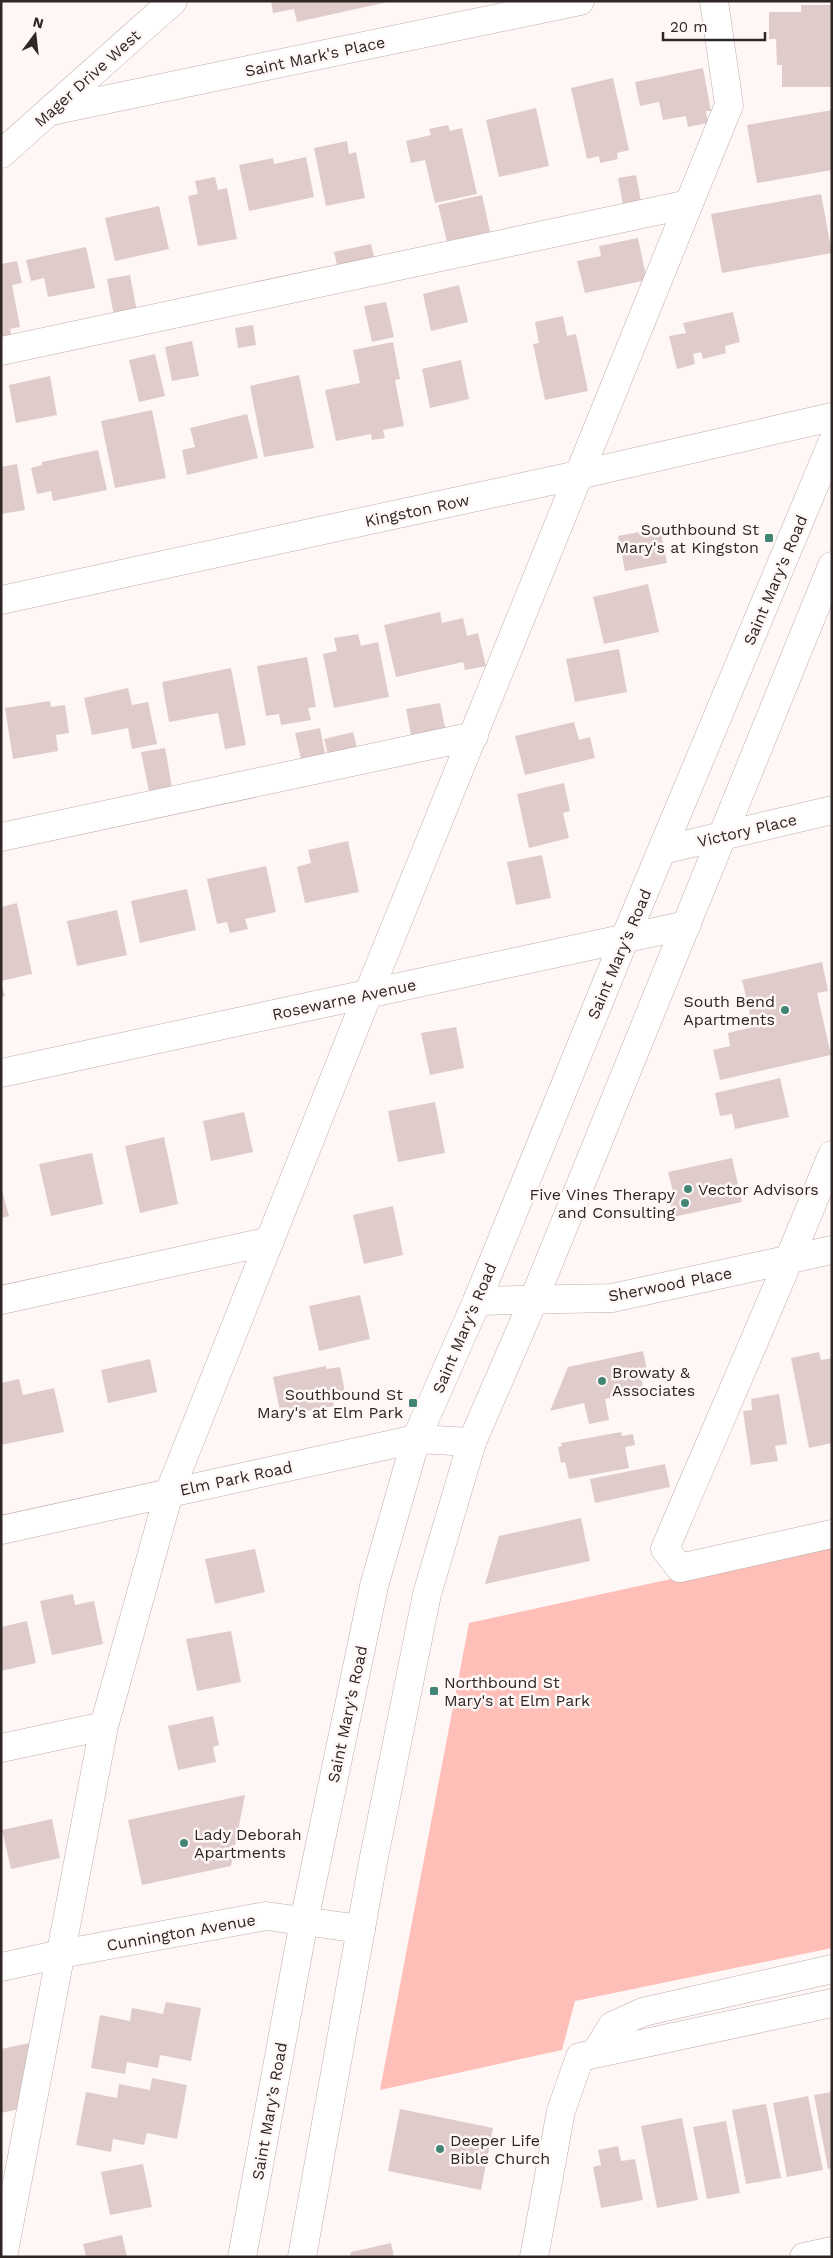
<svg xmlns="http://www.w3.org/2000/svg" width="833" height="2258" viewBox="0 0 833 2258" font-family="'Work Sans',sans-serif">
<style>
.green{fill:#fdbfb8}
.building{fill:#dfccca}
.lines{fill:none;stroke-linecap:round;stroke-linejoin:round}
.minor-casing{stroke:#beacaa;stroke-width:29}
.major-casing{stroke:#beacaa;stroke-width:29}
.minor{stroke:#fff;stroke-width:28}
.major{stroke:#fff;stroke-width:28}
.poi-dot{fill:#438575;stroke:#fff7f6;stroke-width:2}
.labels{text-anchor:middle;stroke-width:5;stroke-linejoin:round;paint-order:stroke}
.street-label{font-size:16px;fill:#2e2726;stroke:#fff7f6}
.poi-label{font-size:16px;fill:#2e2726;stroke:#fff7f6;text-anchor:start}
</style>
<rect width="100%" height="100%" fill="#fff7f6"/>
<path class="green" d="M832,1544V1948L575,2001L562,2050L380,2090L469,1623Z"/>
<path class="building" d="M271,1H388V2L297,22L294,9L273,13Z
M801,5H832V87H782V65H777L776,39H769V12H801Z
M703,68L711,111H706L708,123L688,127L686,116L663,120L659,102L640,106L635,82Z
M613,78L629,150L617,153L618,159L600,163L599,156L587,159L571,88Z
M536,108L549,166L499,177L486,120Z
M832,110V170L757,183L747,125Z
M448,125L450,131L462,128L477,194L435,203L425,160L411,163L406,141L431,135L429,129Z
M347,141L349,154L356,152L365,198L326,206L314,148Z
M306,157L314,197L249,211L239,165L273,158L274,164Z
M636,175L642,207L624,210L618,178Z
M215,177L218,190L227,188L237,239L198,246L188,196L198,194L195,181Z
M821,194L832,253L722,273L711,214Z
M482,195L491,236L448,246L438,205Z
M159,206L169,249L115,261L105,218Z
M638,238L647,280L585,293L577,261L601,256L599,246Z
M371,244L376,265L339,273L334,252Z
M86,247L95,288L48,297L44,278L31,281L26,260Z
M17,261L22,283L12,285L20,327L10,329L13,341L1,343V264Z
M130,275L137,312L114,316L107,279Z
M459,285L468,322L431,331L423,294Z
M386,302L394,337L372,342L364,306Z
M733,312L740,342L725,346L726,353L703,359L701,352L693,354L695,364L677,369L669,336L686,333L683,323Z
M563,316L567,336L576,334L588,391L545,400L533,344L539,343L535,322Z
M253,325L256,345L238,348L235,328Z
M192,341L199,376L172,381L165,347Z
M393,342L400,379L395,380L404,426L383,430L385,438L372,440L371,434L336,441L325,390L360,383L353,350Z
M155,354L165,396L139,402L129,360Z
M461,360L469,399L430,408L422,369Z
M299,375L314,448L264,457L250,386Z
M50,376L57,415L16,423L9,385Z
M152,410L166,478L115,488L101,421Z
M247,414L258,458L187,475L182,450L195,447L190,428Z
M98,450L107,490L53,501L51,491L37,494L31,468L42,465V462Z
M17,464L25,510L1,514V467Z
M660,528L667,563L625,571L618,536Z
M648,584L659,632L604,644L593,597Z
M440,612L442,623L463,618L467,636L478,633L486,666L465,670L463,662L396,677L384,625Z
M358,634L361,646L378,642L389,697L334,708L323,654L337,651L334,638Z
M619,649L627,692L575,702L566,659Z
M307,657L316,707L308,708L311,720L281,725L279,714L266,716L257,666Z
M231,668L246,745L225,749L218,713L169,722L162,682Z
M128,688L132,705L148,702L157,744L132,749L128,728L92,735L84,698Z
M50,701L51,707L65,705L69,733L56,735L58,751L13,759L5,708Z
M440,703L447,737L413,745L406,709Z
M574,722L579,740L590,737L595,758L525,775L515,736Z
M320,728L327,763L303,768L295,733Z
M353,732L359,756L330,762L324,739Z
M165,748L172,787L149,792L141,752Z
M564,783L570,811L563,813L569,838L529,848L517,794Z
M348,841L359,892L305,903L297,867L311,863L308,850Z
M542,855L551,898L516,905L507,862Z
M266,866L276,912L245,919L248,929L230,933L227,922L217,924L207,879Z
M187,889L196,930L140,943L131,901Z
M17,903L32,974L1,981V907Z
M117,910L127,955L77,966L67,921Z
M822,962L828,991L817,993L831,1055L720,1080L713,1050L730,1046L728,1033L753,1027L742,980Z
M1,983L5,996L1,997Z
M456,1027L464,1068L430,1075L421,1033Z
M780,1078L789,1117L735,1129L732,1114L720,1116L715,1093Z
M435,1102L445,1153L398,1162L388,1111Z
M244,1112L253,1152L211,1161L203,1121Z
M164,1137L178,1204L140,1213L125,1146Z
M92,1153L103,1204L51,1216L39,1164Z
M732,1158L742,1202L673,1217L668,1193L673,1192L668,1172Z
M1,1187L9,1216L1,1218Z
M393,1206L403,1255L364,1264L353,1215Z
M360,1295L370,1339L319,1351L309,1306Z
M643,1351L647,1370L640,1371L644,1391L605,1399L609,1420L589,1424L584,1403L550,1411L568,1367Z
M819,1352L821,1360L832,1358V1443L809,1448L791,1358Z
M150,1359L157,1392L108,1403L101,1370Z
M326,1366L327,1369L340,1367L346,1397L333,1399L334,1406L281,1416L273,1377Z
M19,1379L23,1395L54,1388L64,1432L1,1445V1383Z
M779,1394L787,1444L775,1446L778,1461L751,1465L743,1411L752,1410L751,1399Z
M621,1432L622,1436L633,1434L635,1445L625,1447L629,1468L569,1479L565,1462L561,1463L558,1447L562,1446L561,1443Z
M665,1464L670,1487L595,1503L590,1479Z
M581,1518L590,1561L485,1584L499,1536Z
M255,1549L265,1592L215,1604L205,1559Z
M73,1594L75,1605L94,1601L103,1644L52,1655L40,1601Z
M27,1621L36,1663L1,1671V1627Z
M231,1631L241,1682L197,1691L186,1639Z
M213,1716L219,1745L213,1747L216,1762L178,1770L168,1726Z
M245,1795L231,1866L142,1885L128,1820Z
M52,1819L60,1858L11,1869L2,1830Z
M166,2002L201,2008L191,2061L160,2055L158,2068L127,2062L125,2074L91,2068L100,2015L130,2021L132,2008L163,2014Z
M34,2042L19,2109L1,2113V2049Z
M152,2078L187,2085L177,2139L147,2133L144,2145L113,2139L111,2152L76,2145L86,2092L117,2098L119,2084L150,2090Z
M832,2092V2168L828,2169L814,2095Z
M808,2096L823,2170L787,2177L773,2103Z
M766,2104L781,2178L746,2184L732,2110Z
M400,2109L493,2128L481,2190L388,2171Z
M682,2118L698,2200L657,2208L641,2126Z
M726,2121L740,2193L707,2199L693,2127Z
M618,2146L621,2161L635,2159L643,2200L601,2208L593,2167L601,2165L598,2150Z
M143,2164L152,2207L110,2215L101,2172Z
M122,2235L127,2257H86L83,2244Z
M391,2243L394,2257H350L351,2252Z"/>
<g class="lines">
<defs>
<path id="minor" d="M51,111L580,1
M1,154L173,1
M1,351L689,204
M1,600L578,475L832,417
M1,837L474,736
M663,850L832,810
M1,1073L687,925
M832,1155C779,1287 721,1417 665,1549L680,1568L832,1534
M1,1300L270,1241
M477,1301L612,1298L832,1250
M1,1530L416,1439L472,1442
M1,1748L104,1726
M1,1967L61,1954L266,1916L361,1929
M595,2054L612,2026L643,2012L832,1969
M3,2257L104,1726L169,1493L368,994L729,105L714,1
M534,2257L561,2111L580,2057L832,2003
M804,2257L832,2251"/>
<path id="major" d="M242,2257L304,1921L374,1586L416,1439L477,1301L625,938L832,443
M302,2257L372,1867L427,1594L472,1442L534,1299L832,566"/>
</defs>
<use href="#minor" class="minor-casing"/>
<use href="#major" class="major-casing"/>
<use href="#minor" class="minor"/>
<use href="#major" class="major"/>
</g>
<g class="poi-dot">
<rect x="764" y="533" width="10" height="10" rx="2.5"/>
<circle cx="785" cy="1010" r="5"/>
<circle cx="688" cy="1189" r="5"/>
<circle cx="685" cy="1203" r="5"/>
<circle cx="602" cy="1381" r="5"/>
<rect x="408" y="1398" width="10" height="10" rx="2.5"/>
<rect x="429" y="1686" width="10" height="10" rx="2.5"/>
<circle cx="184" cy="1843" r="5"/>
<circle cx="440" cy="2149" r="5"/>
</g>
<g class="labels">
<g class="street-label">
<text transform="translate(315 56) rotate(-12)" y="6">Saint Mark's Place</text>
<text transform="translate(87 78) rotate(-42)" y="6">Mager Drive West</text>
<text transform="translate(417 510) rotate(-12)" y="6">Kingston Row</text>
<text transform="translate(775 580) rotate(-67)" y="6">Saint Mary’s Road</text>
<text transform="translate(747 830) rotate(-13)" y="6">Victory Place</text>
<text transform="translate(619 954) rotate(-67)" y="6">Saint Mary’s Road</text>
<text transform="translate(344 999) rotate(-12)" y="6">Rosewarne Avenue</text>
<text transform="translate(670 1284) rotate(-11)" y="6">Sherwood Place</text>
<text transform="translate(464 1328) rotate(-67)" y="6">Saint Mary’s Road</text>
<text transform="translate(236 1478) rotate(-12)" y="6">Elm Park Road</text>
<text transform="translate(347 1714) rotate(-78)" y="6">Saint Mary’s Road</text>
<text transform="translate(181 1932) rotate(-10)" y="6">Cunnington Avenue</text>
<text transform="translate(269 2111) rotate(-80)" y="6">Saint Mary’s Road</text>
</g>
<g class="poi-label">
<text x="759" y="535" text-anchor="end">Southbound St<tspan x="759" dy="18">Mary's at Kingston</tspan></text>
<text x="775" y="1007" text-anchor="end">South Bend<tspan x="775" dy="18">Apartments</tspan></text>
<text x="698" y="1195">Vector Advisors</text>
<text x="675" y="1200" text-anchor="end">Five Vines Therapy<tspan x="675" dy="18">and Consulting</tspan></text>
<text x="612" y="1378">Browaty &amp;<tspan x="612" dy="18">Associates</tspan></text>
<text x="403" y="1400" text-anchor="end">Southbound St<tspan x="403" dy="18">Mary's at Elm Park</tspan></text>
<text x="444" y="1688">Northbound St<tspan x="444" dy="18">Mary's at Elm Park</tspan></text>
<text x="194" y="1840">Lady Deborah<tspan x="194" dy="18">Apartments</tspan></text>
<text x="450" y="2146">Deeper Life<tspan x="450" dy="18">Bible Church</tspan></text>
</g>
</g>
<rect width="833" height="2258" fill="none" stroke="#2e2726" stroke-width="5"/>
<g transform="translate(35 35) rotate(15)" stroke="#fff7f6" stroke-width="4" paint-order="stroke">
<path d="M0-4L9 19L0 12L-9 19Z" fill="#2e2726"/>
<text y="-8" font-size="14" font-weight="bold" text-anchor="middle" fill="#2e2726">N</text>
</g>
<path d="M663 32v8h102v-8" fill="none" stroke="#2e2726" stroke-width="2.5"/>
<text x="670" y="32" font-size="15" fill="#2e2726" stroke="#fff7f6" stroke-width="4" paint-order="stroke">20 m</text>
</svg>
